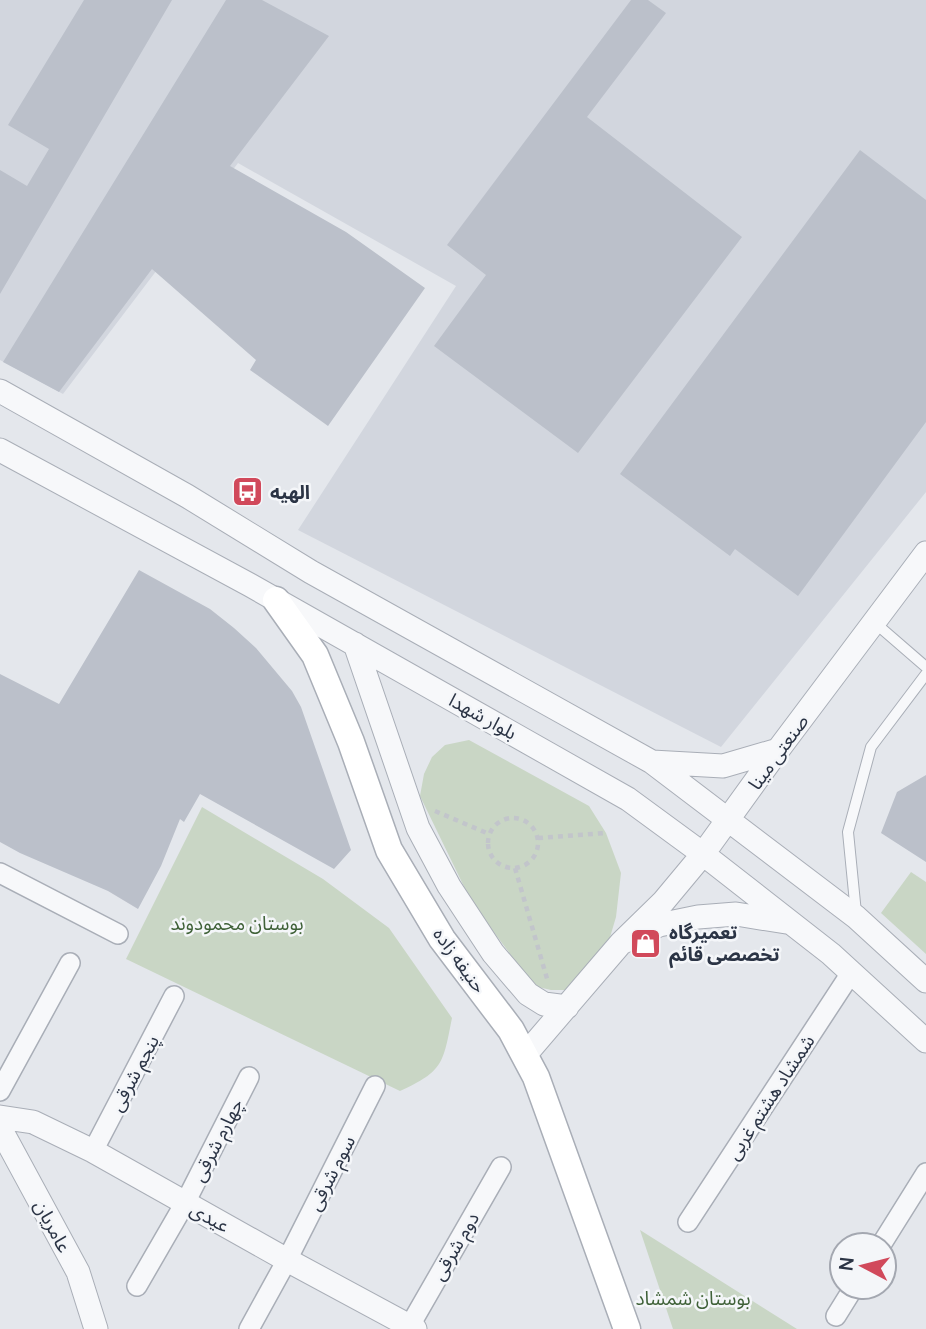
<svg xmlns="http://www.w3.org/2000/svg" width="926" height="1329" viewBox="0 0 926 1329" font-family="Manrope,'Noto Sans Arabic',sans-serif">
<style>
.built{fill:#d2d6de}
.green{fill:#c9d6c5}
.building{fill:#bbc0ca}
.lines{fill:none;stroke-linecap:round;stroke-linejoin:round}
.service-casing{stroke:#a9aeb7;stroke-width:12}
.minor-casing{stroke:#a9aeb7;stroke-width:22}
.tertiary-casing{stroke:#a9aeb7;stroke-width:25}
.secondary-casing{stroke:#a9aeb7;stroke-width:29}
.path{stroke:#c2c5cb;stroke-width:4.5;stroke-dasharray:5 5;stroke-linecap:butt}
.service{stroke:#f7f8fa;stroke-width:10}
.minor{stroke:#f7f8fa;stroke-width:19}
.tertiary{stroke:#f7f8fa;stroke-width:23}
.secondary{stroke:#fff;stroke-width:26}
.labels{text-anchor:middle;stroke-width:5;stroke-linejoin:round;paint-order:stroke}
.poi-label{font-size:19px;font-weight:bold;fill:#2b3445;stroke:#f4f6f9;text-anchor:start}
.street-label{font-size:19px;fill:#2b3445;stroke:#f4f6f9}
.park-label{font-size:19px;fill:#3f6138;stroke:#f4f6f9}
</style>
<rect width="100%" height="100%" fill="#e4e7ec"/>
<path class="built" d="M0,0H926V492L721,747L298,530L456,286L238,163L63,394L0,360Z"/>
<path class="green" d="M469,740L589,806L606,833L621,873L616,917L608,944L571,990H551L534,986L472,903L420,796L424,774L432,757L445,745Z
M202,807L323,879L389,928L452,1018C443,1063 444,1071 400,1091L126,959Z
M911,872L926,882V954L881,913Z
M640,1230L797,1329H673Z"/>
<path class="building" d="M84,0H172L0,294V170L27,186L49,149L8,125Z
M226,0H262L329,36L230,166L346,232L425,288L328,426L250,370L256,360L152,269L59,392L3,362Z
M631,0H648L666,13L587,117L742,237L578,453L434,346L486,275L447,245Z
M860,150L926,200V422L798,596L735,549L730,556L620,474Z
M139,570L210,609L234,628L256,648L292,691L301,707L351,850L334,869L200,794L184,822L180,819L161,866L138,909L108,891L20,853L0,842V674L59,704Z
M926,775V862L881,833L897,792Z"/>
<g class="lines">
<defs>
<path id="service" d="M874,622L926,667
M856,913L848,832L871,747L926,674"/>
<path id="minor" d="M0,873L118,934
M0,1091L70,963
M93,1151L174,996
M688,1222L851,973
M881,1245L926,1173
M137,1286L185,1203L249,1077
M836,1316L854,1287
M249,1329L287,1260L375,1086
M408,1329L501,1167"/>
<path id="tertiary" d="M0,391L187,496L311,572L652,762L856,917L926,981
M0,450L250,585L628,799L703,854L831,954L926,1041
M355,644L418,828L449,886L493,953L528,994L544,1004L567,1007
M652,762L723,766L778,750
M621,943L663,902L703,854L778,750L926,553
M525,1055L621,943L659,925L698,917L736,914L786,922
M0,1117L33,1122L93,1151L287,1260L415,1329
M0,1128L78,1272L96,1329"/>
<path id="secondary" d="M276,600L315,655L351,742L389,850L442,939L511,1030L536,1077L627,1329"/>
</defs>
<use href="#service" class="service-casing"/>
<use href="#minor" class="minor-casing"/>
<use href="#tertiary" class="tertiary-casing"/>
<use href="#secondary" class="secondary-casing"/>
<path class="path" d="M435,811L489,834
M488 843a25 25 0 1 1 50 0a25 25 0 1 1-50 0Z
M538,838L606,833
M515,868L548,982"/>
<use href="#service" class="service"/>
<use href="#minor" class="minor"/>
<use href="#tertiary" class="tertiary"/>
<use href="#secondary" class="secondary"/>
</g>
<defs>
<symbol id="bus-square" viewBox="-11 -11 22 22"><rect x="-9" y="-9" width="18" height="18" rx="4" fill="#d1495b" stroke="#f4f6f9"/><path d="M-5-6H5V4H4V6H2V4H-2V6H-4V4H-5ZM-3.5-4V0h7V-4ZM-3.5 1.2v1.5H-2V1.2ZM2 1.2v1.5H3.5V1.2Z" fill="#fff"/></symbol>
<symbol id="shop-square" viewBox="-11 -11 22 22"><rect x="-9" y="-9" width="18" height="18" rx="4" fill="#d1495b" stroke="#f4f6f9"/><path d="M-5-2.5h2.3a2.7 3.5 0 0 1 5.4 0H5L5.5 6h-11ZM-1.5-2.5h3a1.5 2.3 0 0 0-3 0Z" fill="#fff"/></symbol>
</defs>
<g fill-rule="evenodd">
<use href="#bus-square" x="230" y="474" width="35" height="35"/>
<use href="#shop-square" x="628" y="926" width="35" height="35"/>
</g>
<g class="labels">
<g class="poi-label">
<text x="270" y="499">الهیه</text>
<text x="669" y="939">تعمیرگاه<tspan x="669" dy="22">تخصصی قائم</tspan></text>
</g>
<g class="street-label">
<text transform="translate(483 716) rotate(29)" y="7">بلوار شهدا</text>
<text transform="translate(778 752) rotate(-54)" y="7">صنعتی مینا</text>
<text transform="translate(460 960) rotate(54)" y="7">حنیفه زاده</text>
<text transform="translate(134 1073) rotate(-62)" y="7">پنجم شرقی</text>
<text transform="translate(770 1097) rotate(-57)" y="7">شمشاد هشتم غربی</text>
<text transform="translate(217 1140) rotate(-63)" y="7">چهارم شرقی</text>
<text transform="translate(331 1173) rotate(-63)" y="7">سوم شرقی</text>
<text transform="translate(210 1217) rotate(29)" y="7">عیدی</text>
<text transform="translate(53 1226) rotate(62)" y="7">عامریان</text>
<text transform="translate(455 1246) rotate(-60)" y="7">دوم شرقی</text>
</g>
<g class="park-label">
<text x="237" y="930">بوستان محمودوند</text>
<text x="693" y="1305">بوستان شمشاد</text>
</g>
</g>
<g transform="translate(863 1266) rotate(277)"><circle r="33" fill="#f4f6f9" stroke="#a4a8b1" stroke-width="2"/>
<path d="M0-5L12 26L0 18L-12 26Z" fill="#d1495b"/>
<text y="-10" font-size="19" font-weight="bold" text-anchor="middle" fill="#2b3445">N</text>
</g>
</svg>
